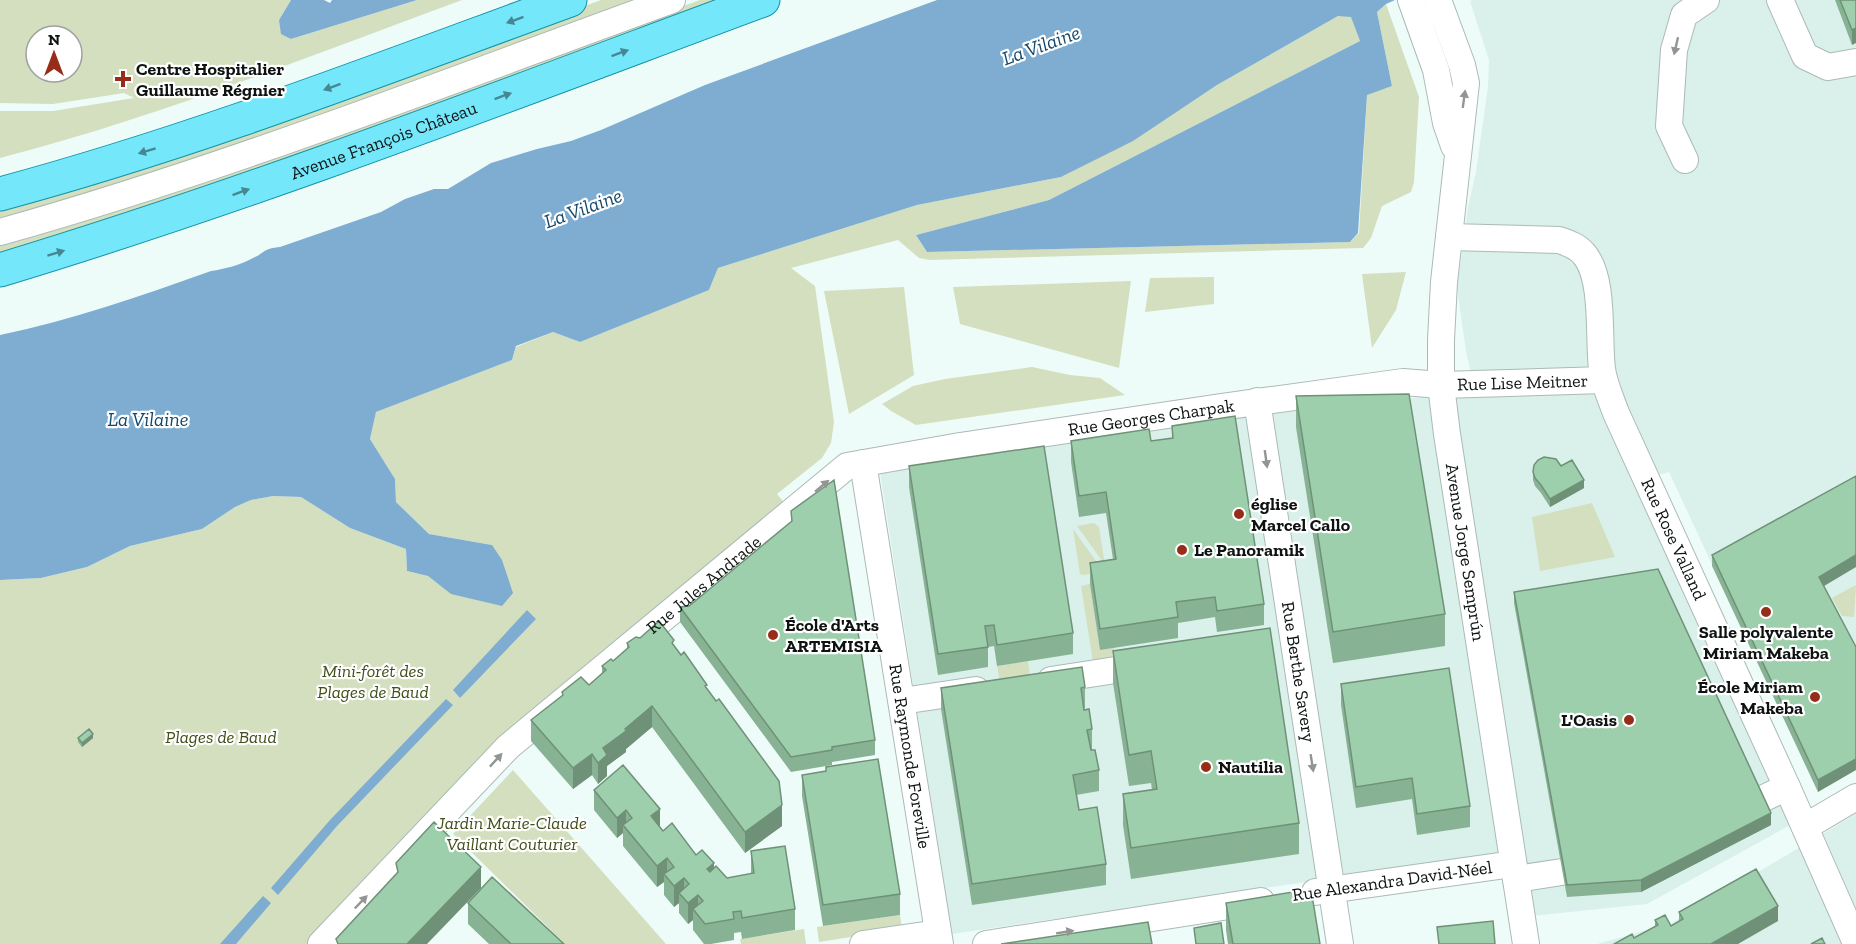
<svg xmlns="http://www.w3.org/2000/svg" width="1856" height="944" viewBox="0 0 1856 944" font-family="'Zilla Slab',serif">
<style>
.built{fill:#d9f0eb}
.green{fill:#d3dfbe;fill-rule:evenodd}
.water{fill:#7fadd1}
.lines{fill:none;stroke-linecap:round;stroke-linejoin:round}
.minor-casing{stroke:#acbab7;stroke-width:28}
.major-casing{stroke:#1492a6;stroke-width:35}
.minor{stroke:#fff;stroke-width:26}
.major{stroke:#74e7fa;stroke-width:33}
.wall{fill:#88b294}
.shaded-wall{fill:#6f9178}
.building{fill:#9ecfac;stroke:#6f9178;stroke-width:1.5}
.oneway{fill:#468892}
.oneway2{fill:#939594}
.poi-dot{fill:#962d19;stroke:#fff;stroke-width:2}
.labels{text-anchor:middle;stroke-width:4.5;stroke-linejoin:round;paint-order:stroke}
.poi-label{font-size:18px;font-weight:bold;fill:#0e1312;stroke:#fff;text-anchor:start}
.street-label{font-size:18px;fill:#0e1312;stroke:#fff}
.park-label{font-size:18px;font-style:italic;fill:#414f18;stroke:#fff}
.water-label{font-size:20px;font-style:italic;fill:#13486c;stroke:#fff}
</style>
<rect width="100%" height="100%" fill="#eefcf9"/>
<path class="built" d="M1474,0H1856V770L1818,792L1669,472L1641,480L1794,823L1647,904L1521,917L1511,850L1475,857L952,934L880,472L1163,426L1475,391L1466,351L1457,288L1468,207L1476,172L1488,87L1489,60L1470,1Z
M1856,814V944H1597L1672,923Z"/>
<path class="green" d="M0,0H291L279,20L291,39L417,0H462C310,56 158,117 0,158V111H53L134,98L124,93L53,104L0,103ZM36,36H72V72H36Z
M601,0H638L248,144L0,220V205L232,136Z
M700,0H743L0,259V244L214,179Z
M1386,4L1419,97L1414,182L1411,192L1382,206L1371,238L1363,248L930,260L919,258L898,240L791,268L815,286L834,422L831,443L822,458L777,494L786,505L311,944H0V580L41,578L87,567L130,546L202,529L235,507L251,500L273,496L301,497L350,528L406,549L407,571L428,576L452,594L492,545L429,534L396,502L395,479L370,439L376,412L512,360L516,347L553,332L580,342L709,290L718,268L917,205L1061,177L1132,141L1217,85L1338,16H1351L1360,41L1049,200L916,235L927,252L1350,242L1359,233L1367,94L1392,86L1377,12Z
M1406,272L1396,310L1372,348L1362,274Z
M1214,277V304L1145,312L1150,278Z
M1131,281L1119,368L960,324L953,287Z
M904,287L914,375L849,414L824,291Z
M1032,367L1070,375L1100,378L1125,395L916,425L891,411L882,404L913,386L945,379Z
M1592,503L1615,557L1540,571L1532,517Z
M1094,523L1099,527L1105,565L1077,526Z
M1073,529L1104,572L1082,575L1080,574Z
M1090,584L1100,650L1114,648L1117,665L1094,668L1081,586Z
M1856,585L1854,617L1842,616L1832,598Z
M1028,661L1030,678L1000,682L997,666Z
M513,770L666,944H565L453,834Z
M900,915L902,929L819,942L817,927Z
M804,929L806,944H741L740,939Z"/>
<path class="water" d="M291,0H324L330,3L332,0H417L291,39L281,34L279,20Z
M937,0H1395L1386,4L1377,12L1392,86L1367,95L1358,233L1350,242L927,252L916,235L1049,200L1360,41L1351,17L1338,16L1217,85L1133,141L1061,177L917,205L718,268L709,290L580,342L553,332L516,346L512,360L376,412L370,439L395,479L396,502L429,534L492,545L502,560L513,593L502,606L451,594L428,576L407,571L406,549L350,528L301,497L273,496L251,500L235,507L202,529L130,546L87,567L41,578L0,580V335C72,320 141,296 211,271C225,269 240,265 253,258C267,252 261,249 280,247L381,212L405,199L434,189H448L491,163L537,149L571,141L601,130L705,85Z
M527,610L536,619L460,698L453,690Z
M446,699L453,705L337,826L278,895L271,888L330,820Z
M263,896L271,903L236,944H220Z"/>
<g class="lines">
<defs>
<g id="minor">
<path d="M1411,0L1436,70L1446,123L1454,146"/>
<path id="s1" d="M1438,0L1462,65L1466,83L1444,282L1441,340V385L1447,434L1526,944"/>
<path d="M1780,0L1805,56L1828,67L1856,62"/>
<path d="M1685,160L1669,126L1674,50L1684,15L1706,0"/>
<path d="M0,232C228,168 449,81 672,0"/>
<path id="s2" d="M1449,237L1559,240C1568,243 1577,246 1583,253C1605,276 1598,338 1602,369C1604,384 1611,399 1616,413L1787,787L1856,943"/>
<path id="s3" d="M1257,401L1340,944"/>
<path id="s4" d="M863,463L940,944"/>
<path d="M1051,680L1148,665"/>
<path d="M902,701L976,690"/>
<path d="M1760,800L1787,787"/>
<path d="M1805,827L1856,797"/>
<path d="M1516,879L1562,872"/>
<path d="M1315,892L1513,864"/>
<path id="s5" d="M321,944L508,747L847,466L960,446L1221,407L1403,382L1441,385L1604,380"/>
<path d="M863,944L938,933"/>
<path d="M986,944L1261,901"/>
</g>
<g id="major">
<path d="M0,194C194,142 381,69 570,0"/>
<path id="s6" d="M0,270C258,192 510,94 763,0"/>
</g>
</defs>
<use href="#minor" class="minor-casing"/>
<use href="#major" class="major-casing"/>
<use href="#minor" class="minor"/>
<use href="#major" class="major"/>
</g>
<path class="wall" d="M1835,0H1856L1852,45Z
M1296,396L1445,614V646L1333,663L1296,427Z
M1172,426L1264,604V625L1217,632L1215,617L1178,623V638L1100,650L1090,584V563L1113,559L1106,513L1079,517L1071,462V441H1151L1172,438Z
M909,466L1073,633V654L997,666L994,646L988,647V667L938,675L909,487Z
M1561,466L1584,488L1550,507L1541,493L1535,486L1533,480V472Z
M791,511L875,740V755L832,762V765L791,772L680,622V607L689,606L791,522Z
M1712,555L1823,586L1818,792L1712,566Z
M1514,592L1771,825L1641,892L1567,897L1514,603Z
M640,638L674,647L707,689L782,826L745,853L652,727L626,749V752L607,766V776L598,784L592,775L573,789L531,741V720L562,696V692L589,685L602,673V666L613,661L627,649V643Z
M1113,651L1299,823V854L1131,879L1123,825V794L1152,790L1151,783L1129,786L1113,683Z
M1341,684L1470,806V827L1417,835L1412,799L1356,808L1341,705Z
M1085,687V708H1084L1092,729V750L1099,770V791L1076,795L1079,810L1106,864V885L972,905L941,709V688Z
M78,738H93L82,747L78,742Z
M826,771L900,894V915L823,926L802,796V775Z
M594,790L660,827L663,831L727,878L751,874V851L795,909V930L742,939L741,932L734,933V940L711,944H704L693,930V920L688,924L679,913V903L674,907L664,895V882L657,887L623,846V833L617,838L594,810Z
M468,903L564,944H489L468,924Z
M1226,903L1320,944H1228L1226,930Z
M1679,912L1778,921L1634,938L1655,926V920L1671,926L1679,921Z"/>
<path class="shaded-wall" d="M1856,28V43L1852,45V30Z
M1584,480V488L1550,507V499Z
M1856,555V567L1819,589V577Z
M652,706V727L626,749V752L607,766V776L598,784V763L603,748Z
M93,734V738L82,747V743Z
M592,754V775L573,789V768Z
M1856,759V770L1818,792V780Z
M782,805V826L745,853V832Z
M660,809V830L651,816Z
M626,810V828L623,825V833L617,838V818Z
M1771,813V825L1641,892V880Z
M667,858V879L664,874V882L657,887V866Z
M714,863V884L707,869Z
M481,867V888L427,944H407Z
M684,878V898L679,893V903L674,907V886Z
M698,895V915L693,909V920L688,924V903Z
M1778,906V921L1738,944H1711Z"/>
<path class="building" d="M1840,0H1856V28L1852,30Z
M1409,394L1445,614L1333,632L1296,396Z
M1235,416L1264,604L1217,611L1215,597L1176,602L1178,617L1100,629L1090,563L1116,559L1106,492L1079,496L1071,441L1149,429L1151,441L1173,438L1172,426Z
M1044,446L1073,633L997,645L994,625L985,626L988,647L938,654L909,466Z
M1544,457L1556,459L1561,466L1572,460L1584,480L1550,499L1541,485L1535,478L1533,472L1534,465L1538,460Z
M1856,476V555L1819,577L1856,647V759L1818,780L1712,555Z
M834,480L875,740L832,747V750L791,757L680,607L689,606L792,521L791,511Z
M1658,569L1771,813L1641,880L1567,885L1514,592Z
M659,621L674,640L672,643L681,655L684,652L707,685L705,686L716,701L719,699L779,781L782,805L745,832L652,706L625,729L626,731L603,748L607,755L598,763L592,754L573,768L531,720L563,695L562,692L581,677L589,685L606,670L602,666L611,659L613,661L629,647L627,643L636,637L640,638Z
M1270,628L1299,823L1131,848L1123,794L1157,789L1151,751L1129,755L1113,651Z
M1082,667L1085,687L1081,688L1084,710L1089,709L1092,729L1087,730L1091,750H1095L1099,770L1073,775L1079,810L1097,807L1106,864L972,884L941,688Z
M1449,668L1470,806L1417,814L1412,778L1356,787L1341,684Z
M89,729L93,734L82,743L78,738Z
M878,759L900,894L823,905L802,775L826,771V767Z
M623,765L660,809L651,816L663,831L672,823L696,855L702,850L714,863L707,869L710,872L716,866L727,878L754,873L751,851L785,846L795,909L742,918L741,911L733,912L734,919L705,924L693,909L703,901L698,895L688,903L679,893L689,884L684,878L674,886L664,874L674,867L667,858L657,866L623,825L632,818L626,810L617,818L594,790Z
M434,822L481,867L407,944H338L336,939L398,872L396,863Z
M1756,869L1778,906L1711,944H1614L1632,934L1634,938L1658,925L1655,920L1665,915L1671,926L1683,919L1679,912Z
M492,877L564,944H511L468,903Z
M1311,889L1320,944H1233L1226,903Z
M1493,921L1495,944H1439L1437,927Z
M1148,922L1152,944H1001Z
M1221,923L1224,944H1196L1194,928Z
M1822,938L1825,944H1811Z"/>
<defs><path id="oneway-solid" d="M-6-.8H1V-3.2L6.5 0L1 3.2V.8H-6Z" transform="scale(1.5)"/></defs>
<g class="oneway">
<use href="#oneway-solid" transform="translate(515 20) rotate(160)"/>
<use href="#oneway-solid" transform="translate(620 53) rotate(-20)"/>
<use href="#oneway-solid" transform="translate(332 87) rotate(160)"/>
<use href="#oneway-solid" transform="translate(503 96) rotate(-20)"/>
<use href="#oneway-solid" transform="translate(147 151) rotate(163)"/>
<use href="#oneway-solid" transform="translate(241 192) rotate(-20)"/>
<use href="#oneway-solid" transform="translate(56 253) rotate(-17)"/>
</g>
<g class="oneway2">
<use href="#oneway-solid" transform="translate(1676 46) rotate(103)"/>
<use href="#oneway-solid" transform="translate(1464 99) rotate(-82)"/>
<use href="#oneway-solid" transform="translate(1266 459) rotate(82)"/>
<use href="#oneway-solid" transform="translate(822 486) rotate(-39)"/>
<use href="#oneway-solid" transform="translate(496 760) rotate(-47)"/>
<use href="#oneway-solid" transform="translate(1312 763) rotate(81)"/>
<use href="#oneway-solid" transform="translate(361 902) rotate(-46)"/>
<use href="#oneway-solid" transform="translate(1065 932) rotate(-9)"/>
</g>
<g class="poi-dot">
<path d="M120 70h6v6h6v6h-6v6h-6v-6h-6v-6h6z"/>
<circle cx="1239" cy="514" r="6"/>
<circle cx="1182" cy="550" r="6"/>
<circle cx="1766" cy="612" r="6"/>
<circle cx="773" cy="635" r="6"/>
<circle cx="1815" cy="697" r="6"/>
<circle cx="1629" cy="720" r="6"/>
<circle cx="1206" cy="767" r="6"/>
</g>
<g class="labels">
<g class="poi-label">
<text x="136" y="75">Centre Hospitalier<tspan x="136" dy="21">Guillaume Régnier</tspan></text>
<text x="1251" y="510">église<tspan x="1251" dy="21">Marcel Callo</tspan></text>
<text x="1194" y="556">Le Panoramik</text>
<text x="785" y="631">École d'Arts<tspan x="785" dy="21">ARTEMISIA</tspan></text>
<text x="1766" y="638" text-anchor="middle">Salle polyvalente<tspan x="1766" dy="21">Miriam Makeba</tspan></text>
<text x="1803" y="693" text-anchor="end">École Miriam<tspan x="1803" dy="21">Makeba</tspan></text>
<text x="1617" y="726" text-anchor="end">L'Oasis</text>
<text x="1218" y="773">Nautilia</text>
</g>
<g class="street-label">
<text dy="6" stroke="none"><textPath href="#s6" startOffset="405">Avenue François Château</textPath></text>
<text dy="6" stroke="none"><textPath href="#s5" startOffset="1394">Rue Lise Meitner</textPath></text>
<text dy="6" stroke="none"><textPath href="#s5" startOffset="1020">Rue Georges Charpak</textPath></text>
<text dy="6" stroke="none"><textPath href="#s2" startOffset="442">Rue Rose Valland</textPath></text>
<text dy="6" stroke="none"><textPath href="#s1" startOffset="560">Avenue Jorge Semprún</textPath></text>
<text dy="6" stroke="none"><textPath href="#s5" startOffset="526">Rue Jules Andrade</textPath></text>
<text dy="6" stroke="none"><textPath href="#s3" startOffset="274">Rue Berthe Savery</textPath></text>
<text dy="6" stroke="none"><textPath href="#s4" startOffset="297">Rue Raymonde Foreville</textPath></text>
<text transform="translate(1392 881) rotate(-8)" y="6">Rue Alexandra David-Néel</text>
</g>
<g class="park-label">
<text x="373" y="677">Mini-forêt des<tspan x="373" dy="21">Plages de Baud</tspan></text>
<text x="221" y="743">Plages de Baud</text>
<text x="512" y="829">Jardin Marie-Claude<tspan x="512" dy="21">Vaillant Couturier</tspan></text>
</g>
<g class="water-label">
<text transform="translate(1041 45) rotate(-20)" y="7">La Vilaine</text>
<text transform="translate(583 208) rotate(-20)" y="7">La Vilaine</text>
<text x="148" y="426">La Vilaine</text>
</g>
</g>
<g transform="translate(54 54)"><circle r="28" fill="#ffffff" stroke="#9fa1a0" stroke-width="1.5"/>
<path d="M0-4.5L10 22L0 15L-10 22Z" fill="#962d19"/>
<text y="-9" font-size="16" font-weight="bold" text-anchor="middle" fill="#0e1312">N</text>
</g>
</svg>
